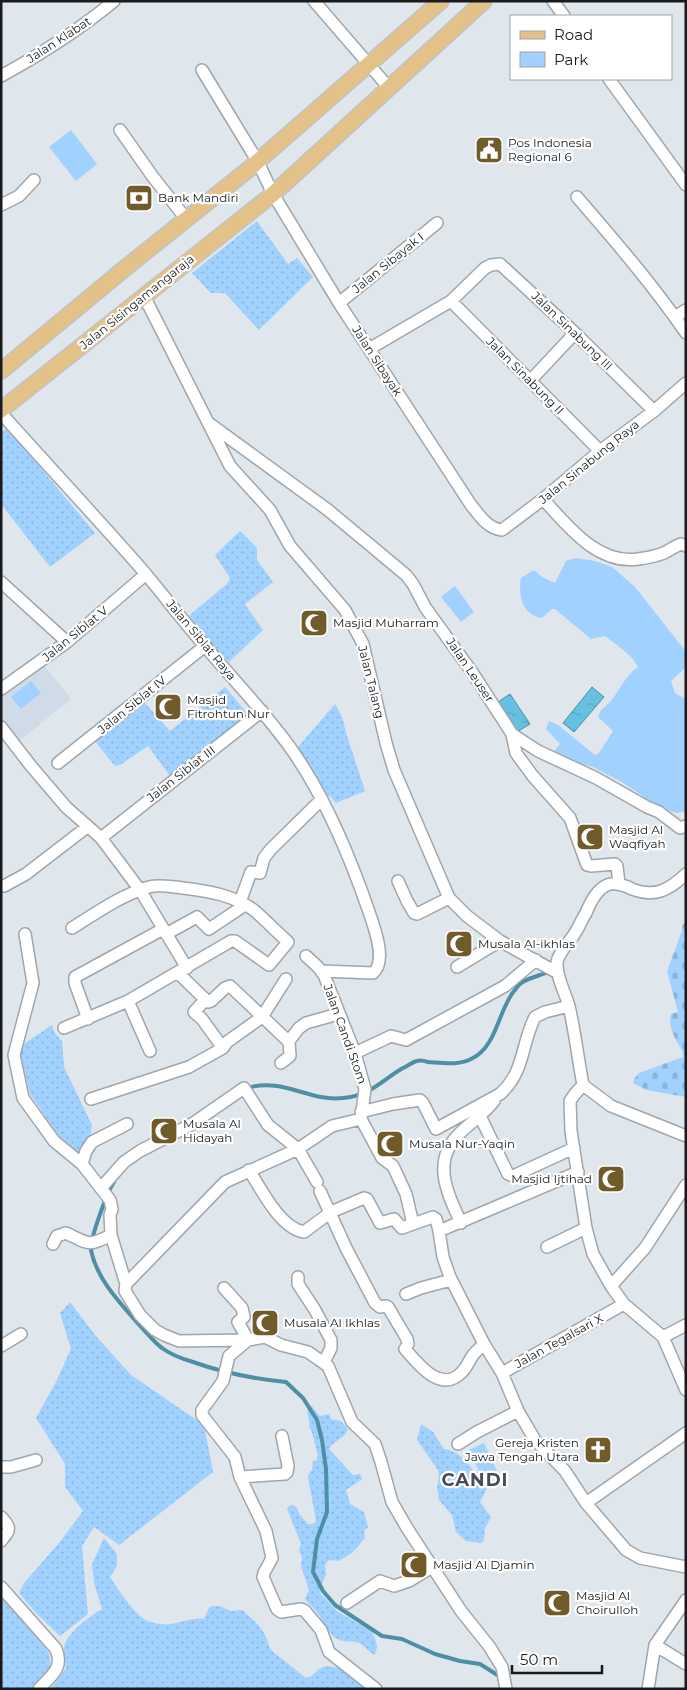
<svg xmlns="http://www.w3.org/2000/svg" width="687" height="1690" viewBox="0 0 687 1690" font-family="Montserrat,sans-serif">
<style>
.built{fill:#cfdbe7}
.grass{fill:url(#grass-dots)}
.cemetery{fill:url(#cemetery-stones)}
.green{fill:#a1d1fe}
.water{fill:url(#water-ripples);stroke:#4f8fa5}
.lines{fill:none;stroke-linecap:round;stroke-linejoin:round}
.stream{stroke:#4f8fa5;stroke-width:4}
.minor-casing{stroke:#a0a6ac;stroke-width:14}
.major-casing{stroke:#c3c3c4;stroke-width:18}
.minor{stroke:#fff;stroke-width:11}
.major{stroke:#e3c289;stroke-width:15}
.labels{text-anchor:middle;stroke-width:4.5;stroke-linejoin:round;paint-order:stroke}
.street-label{font-size:12px;fill:#181a1c;stroke:#fff}
.poi-label{font-size:12px;fill:#181a1c;stroke:#fff;text-anchor:start}
.district-label{font-size:18px;font-weight:bold;letter-spacing:1px;fill:#484d53;stroke:#fff}
</style>
<defs>
<pattern id="grass-dots" width="8" height="8" patternUnits="userSpaceOnUse" patternTransform="scale(1.25)"><rect width="8" height="8" fill="#a1d1fe"/><path d="M2 2h.1M6 6h.1" fill="none" stroke="#8ab3d9" stroke-width="1.8" stroke-linecap="round"/></pattern>
<pattern id="cemetery-stones" width="16" height="16" patternUnits="userSpaceOnUse" patternTransform="scale(1.25)"><rect width="16" height="16" fill="#a1d1fe"/><path d="M2 7V4a2 2 0 0 1 4 0v3zM10 15v-3a2 2 0 0 1 4 0v3z" fill="#8ab3d9"/></pattern>
<pattern id="water-ripples" width="26" height="14" patternUnits="userSpaceOnUse" patternTransform="scale(1.25)"><rect width="26" height="14" fill="#66c1e0"/><path d="M2 4q2-2 4 0t4 0M15 11q2-2 4 0t4 0" fill="none" stroke="#58a5c0"/></pattern>
</defs>
<rect width="100%" height="100%" fill="#dfe6ec"/>
<path class="built" d="M43,664L71,699L19,741L1,719V697Z"/>
<path class="grass" d="M257,221L288,264L297,258L313,277L259,330L225,293H211L192,273Z
M7,428L95,533L50,567L1,504V433Z
M240,531L257,548V560L273,582L245,604L263,630L229,662L186,618L227,584L230,578L215,555Z
M225,687L251,718L170,776L148,746L120,765L115,766L94,740L143,701L170,731Z
M335,704L342,717L347,736L365,791L336,803L330,796L324,797L311,773L298,747Z
M52,1025L54,1032L62,1041L64,1067L92,1125L90,1141L79,1153L70,1149L62,1141L30,1094L21,1056V1046Z
M70,1302L95,1335L131,1375L204,1425L213,1472L119,1545L94,1527L82,1546L88,1614L60,1636L37,1614L19,1593L24,1583L59,1543L83,1511L65,1487V1464L36,1418L56,1382L71,1349L60,1313Z
M311,1405L320,1416L329,1414L332,1420C341,1419 343,1423 348,1430C344,1438 334,1441 329,1449L353,1475L360,1474L362,1479L346,1490L350,1504L364,1512L368,1527L364,1531L365,1538L355,1550L346,1557L338,1561L329,1560L325,1565L326,1575L320,1588L321,1594L337,1611L371,1631L375,1638L377,1647L375,1655C368,1652 365,1646 359,1643C353,1640 346,1643 340,1640C327,1635 324,1620 315,1610C312,1606 308,1603 305,1599L309,1590L301,1566L302,1558L299,1550L301,1544L287,1509L290,1505C298,1505 297,1510 300,1515C302,1518 306,1521 308,1524H313L316,1521L308,1477L309,1473L312,1470L313,1461L317,1460L318,1456L312,1432L309,1427C311,1416 303,1412 311,1405Z
M421,1424L433,1432L444,1449C464,1451 475,1474 487,1489L480,1502L491,1517L485,1528L484,1540L481,1543L466,1541L456,1532L452,1515L439,1500L437,1487L439,1478L438,1470L417,1440Z
M104,1538L117,1554V1566L110,1577C117,1588 133,1612 144,1619C149,1623 164,1625 170,1624C179,1623 196,1617 204,1619L209,1608L213,1606H220L231,1611L242,1610C250,1617 259,1624 264,1633C268,1639 268,1646 272,1651L306,1678C314,1677 315,1670 323,1667C337,1662 359,1681 370,1689H51L66,1668C66,1662 63,1654 64,1648C66,1633 90,1616 102,1609L94,1583L92,1564Z
M1,1596L34,1633L49,1653L51,1671L35,1689H1Z"/>
<path class="cemetery" d="M686,921V1097L647,1090L633,1083L634,1079L639,1073L683,1057C683,1048 678,1045 675,1038C671,1031 669,1022 671,1014L678,1012L667,971L682,931V926Z"/>
<path class="green" d="M71,130L97,164L76,181L49,147Z
M575,558L595,561L612,567L635,587L683,648L686,652V667L671,681L675,693L686,699V811L677,813L650,804L643,796L620,781L593,767L579,763L563,760L553,753L560,744L546,729L549,721L558,725L595,755L599,753L613,731L598,717C600,709 604,708 610,702C620,690 625,676 638,667C631,653 616,645 605,636L591,639L555,609H552L542,618C522,615 518,596 521,578L534,570L542,577L555,583L566,561Z
M455,586L474,612L461,622L441,597Z
M31,681L41,693L21,709L11,697Z
M484,1443L497,1471L482,1478L469,1450Z"/>
<path class="water" d="M592,687L604,697L574,732L563,723Z
M510,694L530,724L515,733L495,704Z"/>
<g class="lines">
<path class="stream" d="M247,1088C284,1077 308,1102 343,1098C370,1096 382,1080 403,1068C408,1066 412,1062 417,1061C420,1060 425,1061 428,1062C443,1063 459,1066 473,1058C497,1045 498,1011 514,991C516,989 518,985 521,983C528,978 538,976 546,973
M114,1182C108,1190 89,1241 91,1250C97,1281 123,1306 143,1329C149,1335 155,1343 162,1348C171,1355 183,1359 193,1362C224,1373 254,1379 286,1382L303,1398L317,1420L322,1440L326,1469L327,1512L317,1539L313,1572L323,1591L335,1605L382,1636L402,1639L435,1654L460,1661L480,1664L499,1676V1679"/>
<defs>
<path id="minor" d="M314,1L390,89
M553,1L564,16
M202,70L258,162L273,194L339,303L471,505C480,516 487,528 502,530L543,499L600,451L654,411L686,383
M1,76C41,54 79,30 114,1
M609,79L686,185
M120,130L153,177L187,220
M577,197C615,241 653,285 686,333
M1,205L19,196L34,180
M144,296L230,466L270,510L290,546L345,610L363,644L386,743L394,770L449,898L467,916L500,941L558,973
M451,301L600,451
M339,303L437,223
M675,317L686,310
M369,349L451,301L485,268L491,265L500,264L575,333L654,411
M530,381L575,333
M1,413C49,467 98,519 145,573C165,597 184,622 205,646C235,682 268,715 294,753C325,798 350,857 368,909C373,924 388,961 373,973L322,971
M210,424L328,510L406,575L413,584L425,607L472,672L512,734L538,751L596,778L647,807L659,812L680,828L686,826
M543,499C567,525 597,565 638,559C646,558 656,556 664,553C670,550 675,546 681,544L686,546
M1,582L67,642
M1,689L67,642L146,574
M1,727L31,766L66,807L101,838L140,890L187,968
M512,734L516,753L532,775L570,818L587,865L591,866L615,864L617,866L619,884
M58,763L205,646
M101,838L262,711
M686,874C669,890 655,898 632,889C624,885 618,883 610,884C598,887 590,903 586,913C582,919 579,927 575,933C570,942 559,951 557,962C556,977 565,992 569,1006C575,1032 578,1059 583,1085L611,1106L686,1136
M398,881L407,901L414,913L417,914L449,898
M4,886L26,874L87,827
M240,902L251,872L260,873L264,858L271,849L322,799
M25,934L33,983L14,1055L23,1098L54,1141L82,1164L110,1200L112,1209L110,1215L111,1235L126,1284L125,1291L140,1315L155,1330L164,1335L179,1341L248,1340L265,1337L281,1345L308,1352L328,1366L352,1422L375,1444L381,1462L392,1502L407,1528L461,1611L489,1646L502,1667L506,1689
M166,934L197,917L209,929L245,905
M306,956L318,967L324,975L355,1053L365,1089L361,1119L382,1158L393,1166L406,1194L413,1224L433,1217L436,1219L439,1231L443,1257L450,1277L484,1344L502,1373L624,1304
M457,967L500,941
M178,973L208,1002L211,1001L225,988L230,986L287,1040L289,1041L299,1028L306,1023L338,1014
M205,1000L194,1012L202,1019L223,1048
M128,1001L150,1051
M88,1019L75,983V977L163,929
M64,1028L128,1001L231,941H235L269,965L288,942C277,932 266,921 255,911C234,895 208,891 183,888C172,887 159,884 149,887C121,895 96,913 72,928
M355,1053L391,1036L406,1040L505,986L536,960
M281,1063L290,1056L289,1041
M583,1085L574,1095L570,1101L571,1131L586,1228L593,1254L611,1286
M91,1099L189,1067L223,1048L227,1042L262,1017L286,979
M361,1112L393,1104L420,1100L423,1103L436,1129L500,1094C525,1072 521,1044 535,1017L545,1012L569,1006
M480,1116L508,1174L513,1176L574,1148
M82,1164L86,1151L92,1142L127,1124
M249,1170C261,1189 280,1228 304,1232L331,1212L364,1198L367,1199L380,1223L394,1219L402,1228L413,1224
M686,1185L645,1248L611,1286L624,1304L663,1337L686,1390
M101,1188L124,1162L140,1151L192,1124L244,1088L268,1125L298,1149L317,1182
M320,1191L346,1248L375,1303L380,1307L386,1306L388,1307L407,1339L408,1344L405,1349C419,1365 441,1394 462,1372C467,1367 469,1361 473,1355C476,1351 481,1347 484,1344
M461,1223C447,1192 431,1161 460,1133C471,1122 484,1114 494,1101
M439,1231L578,1172
M53,1244L57,1236L66,1233C89,1244 88,1247 111,1235
M547,1247L586,1228
M298,1277V1284L315,1310L331,1340V1348L324,1362
M126,1284L225,1182L298,1149L332,1126L361,1119
M224,1288L242,1308L244,1317L238,1322L248,1340L229,1356L223,1381L202,1410V1415L235,1457L240,1477L285,1474L287,1472L288,1466L282,1436
M406,1294L421,1288L451,1280
M663,1337L686,1325
M1,1346L21,1334
M502,1373L518,1411L535,1440L565,1471L586,1503L626,1550L640,1558L686,1567
M458,1444L477,1432L518,1411
M1,1467H11L36,1460
M240,1477L266,1531L272,1558L264,1573L263,1577L277,1609L281,1612L301,1609L305,1611L321,1630L329,1652L376,1689
M586,1503L686,1433
M1,1517C12,1528 10,1530 1,1541
M1,1587L56,1649C64,1668 51,1676 39,1689
M347,1603L380,1581L394,1586L409,1581L432,1567
M655,1645L686,1664
M648,1689L655,1645L686,1600"/>
<path id="major" d="M1,371L124,269L249,169L441,1
M1,410L273,194L484,1"/>
</defs>
<use href="#minor" class="minor-casing"/>
<use href="#major" class="major-casing"/>
<use href="#minor" class="minor"/>
<use href="#major" class="major"/>
</g>
<defs>
<symbol id="civic-square" viewBox="-11 -11 22 22"><rect x="-9" y="-9" width="18" height="18" rx="4" fill="#725b2b" stroke="#fff"/><path d="M-.6-6.5H3V-4.5H.6V-3L4-1V1h2V6H-6V1h2V-1L-.6-3ZM-1.2 2.5V6h2.4V2.5Z" fill="#fff"/></symbol>
<symbol id="bank-square" viewBox="-11 -11 22 22"><rect x="-9" y="-9" width="18" height="18" rx="4" fill="#725b2b" stroke="#fff"/><path d="M-6-4H6V4H-6ZM0-2.3a2.3 2.3 0 1 0 0 4.6a2.3 2.3 0 1 0 0-4.6Z" fill="#fff"/></symbol>
<symbol id="mosque-square" viewBox="-11 -11 22 22"><rect x="-9" y="-9" width="18" height="18" rx="4" fill="#725b2b" stroke="#fff"/><path d="M3.5-4.9A6 6 0 1 0 3.5 4.9A5 5 0 1 1 3.5-4.9Z" fill="#fff"/></symbol>
<symbol id="church-square" viewBox="-11 -11 22 22"><rect x="-9" y="-9" width="18" height="18" rx="4" fill="#725b2b" stroke="#fff"/><path d="M-1.2-6h2.4v3.5h3.3v2.4h-3.3V6h-2.4V-.1h-3.3v-2.4h3.3Z" fill="#fff"/></symbol>
</defs>
<g fill-rule="evenodd">
<use href="#civic-square" x="473" y="134" width="32" height="32"/>
<use href="#bank-square" x="123" y="182" width="32" height="32"/>
<use href="#mosque-square" x="298" y="607" width="32" height="32"/>
<use href="#mosque-square" x="152" y="691" width="32" height="32"/>
<use href="#mosque-square" x="574" y="821" width="32" height="32"/>
<use href="#mosque-square" x="443" y="928" width="32" height="32"/>
<use href="#mosque-square" x="148" y="1115" width="32" height="32"/>
<use href="#mosque-square" x="374" y="1128" width="32" height="32"/>
<use href="#mosque-square" x="595" y="1163" width="32" height="32"/>
<use href="#mosque-square" x="249" y="1307" width="32" height="32"/>
<use href="#church-square" x="582" y="1434" width="32" height="32"/>
<use href="#mosque-square" x="398" y="1549" width="32" height="32"/>
<use href="#mosque-square" x="541" y="1587" width="32" height="32"/>
</g>
<g class="labels">
<g class="street-label">
<text transform="translate(59 40) rotate(-33)" y="4">Jalan Klabat</text>
<text transform="translate(388 263) rotate(-39)" y="4">Jalan Sibayak I</text>
<text transform="translate(137 302) rotate(-39)" y="4">Jalan Sisingamangaraja</text>
<text transform="translate(572 331) rotate(44)" y="4">Jalan Sinabung III</text>
<text transform="translate(377 361) rotate(57)" y="4">Jalan Sibayak</text>
<text transform="translate(525 376) rotate(45)" y="4">Jalan Sinabung II</text>
<text transform="translate(589 462) rotate(-39)" y="4">Jalan Sinabung Raya</text>
<text transform="translate(75 634) rotate(-39)" y="4">Jalan Siblat V</text>
<text transform="translate(201 640) rotate(50)" y="4">Jalan Siblat Raya</text>
<text transform="translate(470 670) rotate(56)" y="4">Jalan Leuser</text>
<text transform="translate(371 682) rotate(76)" y="4">Jalan Talang</text>
<text transform="translate(132 705) rotate(-39)" y="4">Jalan Siblat IV</text>
<text transform="translate(181 774) rotate(-38)" y="4">Jalan Siblat III</text>
<text transform="translate(345 1034) rotate(70)" y="4">Jalan Candi Stom</text>
<text transform="translate(559 1341) rotate(-29)" y="4">Jalan Tegalsari X</text>
</g>
<g class="poi-label">
<text x="508" y="147">Pos Indonesia<tspan x="508" dy="14">Regional 6</tspan></text>
<text x="158" y="202">Bank Mandiri</text>
<text x="333" y="627">Masjid Muharram</text>
<text x="187" y="704">Masjid<tspan x="187" dy="14">Fitrohtun Nur</tspan></text>
<text x="609" y="834">Masjid Al<tspan x="609" dy="14">Waqfiyah</tspan></text>
<text x="478" y="948">Musala Al-ikhlas</text>
<text x="183" y="1128">Musala Al<tspan x="183" dy="14">Hidayah</tspan></text>
<text x="409" y="1148">Musala Nur-Yaqin</text>
<text x="592" y="1183" text-anchor="end">Masjid Ijtihad</text>
<text x="284" y="1327">Musala Al Ikhlas</text>
<text x="579" y="1447" text-anchor="end">Gereja Kristen<tspan x="579" dy="14">Jawa Tengah Utara</tspan></text>
<text x="433" y="1569">Masjid Al Djamin</text>
<text x="576" y="1600">Masjid Al<tspan x="576" dy="14">Choirulloh</tspan></text>
</g>
<g class="district-label">
<text x="475" y="1486">CANDI</text>
</g>
</g>
<rect width="687" height="1690" fill="none" stroke="#181a1c" stroke-width="5"/>
<rect x="510" y="15" width="162" height="65" fill="#ffffff" stroke="#a3a3a4"/>
<rect x="520" y="31" width="25" height="8" fill="#e3c289" stroke="#a3a3a4"/>
<text x="554" y="40" font-size="15" fill="#181a1c">Road</text>
<rect x="520" y="52" width="25" height="15" fill="#a1d1fe" stroke="#a3a3a4"/>
<text x="554" y="65" font-size="15" fill="#181a1c">Park</text>
<path d="M512 1665v8h90v-8" fill="none" stroke="#181a1c" stroke-width="2.5"/>
<text x="520" y="1665" font-size="15" fill="#181a1c" stroke="#ffffff" stroke-width="4" paint-order="stroke">50 m</text>
</svg>
